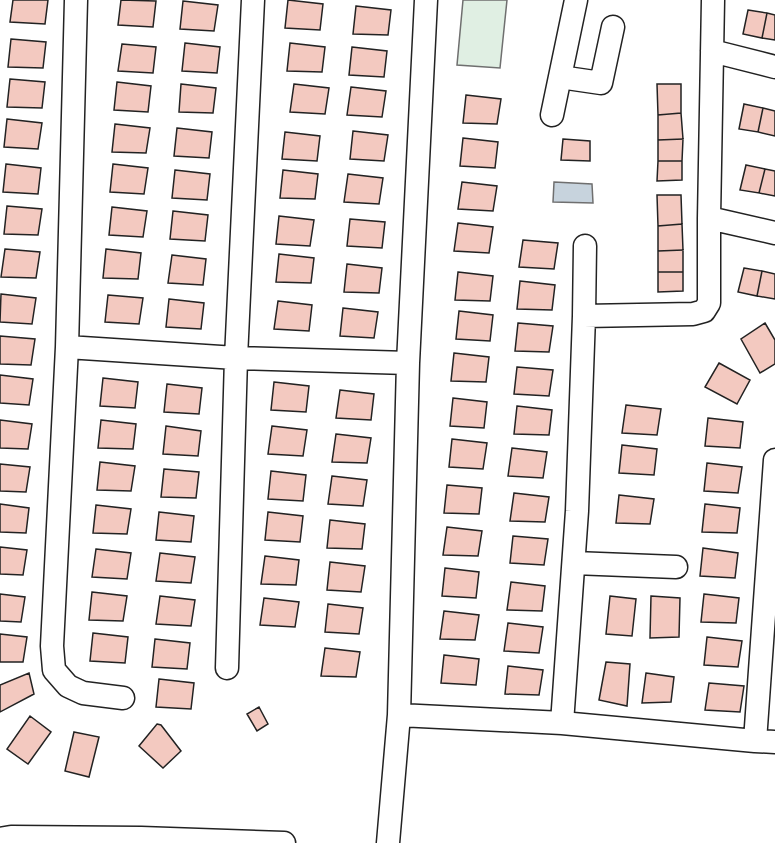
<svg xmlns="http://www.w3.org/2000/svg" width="775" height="843" viewBox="0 0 775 843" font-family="'Fira Sans Condensed',sans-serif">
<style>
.green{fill:#e0efe3;stroke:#6f6f6f;stroke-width:1.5}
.water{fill:#c7d3dd;stroke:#6f6f6f;stroke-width:1.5}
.building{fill:#f3c9c0;stroke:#222;stroke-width:1.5}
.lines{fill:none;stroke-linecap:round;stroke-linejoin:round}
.minor-casing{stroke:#222;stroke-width:25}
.minor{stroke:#fff;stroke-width:22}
</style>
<rect width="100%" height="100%" fill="#fff"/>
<path class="green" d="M463,0H507L500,68L457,65Z"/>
<path class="water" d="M554,182L592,184L593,203L553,202Z"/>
<path class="building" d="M13,0H48L45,24L10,22Z
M121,0L156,1L153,27L118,25Z
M288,0L323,4L320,30L285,28Z
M183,1L218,5L214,31L180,29Z
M356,6L391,10L388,35L353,34Z
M748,10L767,13L762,38L743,34Z
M767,13L775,15V40L762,38Z
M11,39L46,42L43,68L8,67Z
M185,43L220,47L217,73L182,71Z
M290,43L325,47L322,72L287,71Z
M122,44L156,47L153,73L118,71Z
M352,47L387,51L384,77L349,75Z
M10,79L45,82L42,108L7,107Z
M117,82L151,86L148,112L114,110Z
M181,84L216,88L213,113L179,112Z
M294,84L329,88L325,114L290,112Z
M657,84H681V113L658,115Z
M351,87L386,91L382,117L347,115Z
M466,95L501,99L497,124L463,123Z
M744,104L763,108L758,132L739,129Z
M763,108L775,111V136L758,132Z
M681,113L683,139L658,140V115Z
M7,119L42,123L38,149L4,147Z
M115,124L150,128L146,153L112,152Z
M177,128L212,132L209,158L174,156Z
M353,131L388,135L384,161L350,159Z
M285,132L320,136L317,161L282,159Z
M463,138L498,142L495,168L460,166Z
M563,139L590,141V161L561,160Z
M683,139L682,161H658V140Z
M658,161H682V180L657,181Z
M6,164L41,168L38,194L3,192Z
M113,164L148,168L144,194L110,192Z
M746,165L765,169L759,193L740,190Z
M765,169L775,171V196L759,193Z
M175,170L210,174L207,200L172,198Z
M283,170L318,174L315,199L280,198Z
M348,174L383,178L379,204L344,202Z
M462,182L497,186L493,211L458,209Z
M657,195H681L682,224L658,226Z
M7,206L42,209L38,235L4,234Z
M112,207L147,211L143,237L109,235Z
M173,211L208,215L205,241L170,239Z
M279,216L314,220L310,246L276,244Z
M350,219L385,222L382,248L347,246Z
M458,223L493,227L489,253L454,251Z
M682,224L683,250L658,251V226Z
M523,240L558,243L554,269L519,267Z
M5,249L40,252L36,278L1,277Z
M106,249L141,253L138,279L103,278Z
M683,250V272H658V251Z
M279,254L314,258L311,283L276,282Z
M172,255L206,259L203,285L168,283Z
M347,264L382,268L379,293L344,292Z
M744,268L762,271L757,296L738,292Z
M762,271L775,274V299L757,296Z
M458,272L493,276L490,301L455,300Z
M658,272H683V291L658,292Z
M520,281L555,285L552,310L517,309Z
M1,294L36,298L32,324L0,322Z
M108,295L143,298L139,324L105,322Z
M169,299L204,303L201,329L166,327Z
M278,301L312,305L309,331L274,329Z
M343,308L378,312L374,338L340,336Z
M459,311L493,315L490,341L456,339Z
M518,323L553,326L549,352L515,351Z
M765,323L775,340V364L760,373L741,339Z
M0,336L35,339L31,365L0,364Z
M454,353L489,357L486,382L451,381Z
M719,363L750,380L737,404L705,387Z
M517,367L553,370L549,396L514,394Z
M0,375L33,379L29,405L0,403Z
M103,378L138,382L135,408L100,406Z
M274,382L309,386L306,412L271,410Z
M167,384L202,388L199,414L164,412Z
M340,390L374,394L371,420L336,418Z
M453,398L487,402L484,428L450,426Z
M626,405L661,409L657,435L622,433Z
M517,406L552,410L549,435L514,434Z
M708,418L743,422L740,448L705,446Z
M0,420L32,424L28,449L0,448Z
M101,420L136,424L133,449L98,448Z
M166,426L201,431L198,456L163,454Z
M272,426L307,430L303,456L268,454Z
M336,434L371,438L367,463L332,462Z
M452,439L487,443L483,469L449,467Z
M622,445L657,449L654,475L619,473Z
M512,448L547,452L543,478L508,476Z
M100,462L135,466L131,491L97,490Z
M707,463L742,467L738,493L704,491Z
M0,464L30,467L26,492L0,491Z
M164,469L199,472L196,498L161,497Z
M271,471L306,475L303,501L268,499Z
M332,476L367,480L363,506L328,504Z
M447,485L482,488L479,514L444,513Z
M514,493L549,497L545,522L510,521Z
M619,495L654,499L650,524L616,523Z
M0,504L29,508L26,533L0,532Z
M705,504L740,508L737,533L702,532Z
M96,505L131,509L127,534L93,533Z
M159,512L194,516L191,542L156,540Z
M268,512L303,516L300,542L265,540Z
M330,520L365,524L362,549L327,548Z
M447,527L482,531L478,556L443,555Z
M513,536L548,539L544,565L510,563Z
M0,547L27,550L23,575L0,574Z
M703,548L738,553L735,578L700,576Z
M96,549L131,553L127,579L92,577Z
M160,553L195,557L191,583L156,581Z
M265,556L299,560L296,585L261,584Z
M330,562L365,566L361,592L327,590Z
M445,568L479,572L476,598L442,596Z
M511,582L545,586L542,611L507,610Z
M92,592L127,596L123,621L89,620Z
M0,594L25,597L21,622L0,621Z
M704,594L739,598L736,623L701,622Z
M160,596L195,600L191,626L156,624Z
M610,596L636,599L632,636L606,634Z
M651,596L680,598L679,637L650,638Z
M264,598L299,602L295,627L260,625Z
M328,604L363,608L359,634L325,632Z
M444,611L479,615L475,640L440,639Z
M508,623L543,627L539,653L504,651Z
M93,633L128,637L125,663L90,661Z
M0,634L27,637L23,662H0Z
M707,637L742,641L738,667L704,665Z
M155,639L190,643L187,669L152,667Z
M325,648L360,652L356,677L321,676Z
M444,655L479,659L476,685L441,683Z
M606,662L630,664L627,706L599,700Z
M508,666L543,670L539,695L505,694Z
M29,673L34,694L0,712V685Z
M646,673L674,677L671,702L642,703Z
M159,679L194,683L191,709L156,707Z
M709,683L744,686L740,712L705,710Z
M259,707L268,724L257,731L247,714Z
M30,716L51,732L28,764L7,749Z
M157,724L161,725L181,751L163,768L139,746Z
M74,732L99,737L89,777L65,771Z"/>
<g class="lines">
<defs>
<path id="minor" d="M76,0L67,347L52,646L54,670L68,686L83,693L123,698
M712,51L775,67
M560,77L601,83L613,27
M552,115L576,0
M709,218L775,233
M584,316L693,314L704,311L709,303V218L713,0
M67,347L236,358L408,363
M574,563L676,567
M227,668L236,358L253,0
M399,715L562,723L755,741L775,742
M562,723L577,511L584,316L585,246
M755,741L775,460
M0,839L11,837L141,838L284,843
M388,843L399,715L408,363L426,0"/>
</defs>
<use href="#minor" class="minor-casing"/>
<use href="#minor" class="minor"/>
</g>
</svg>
